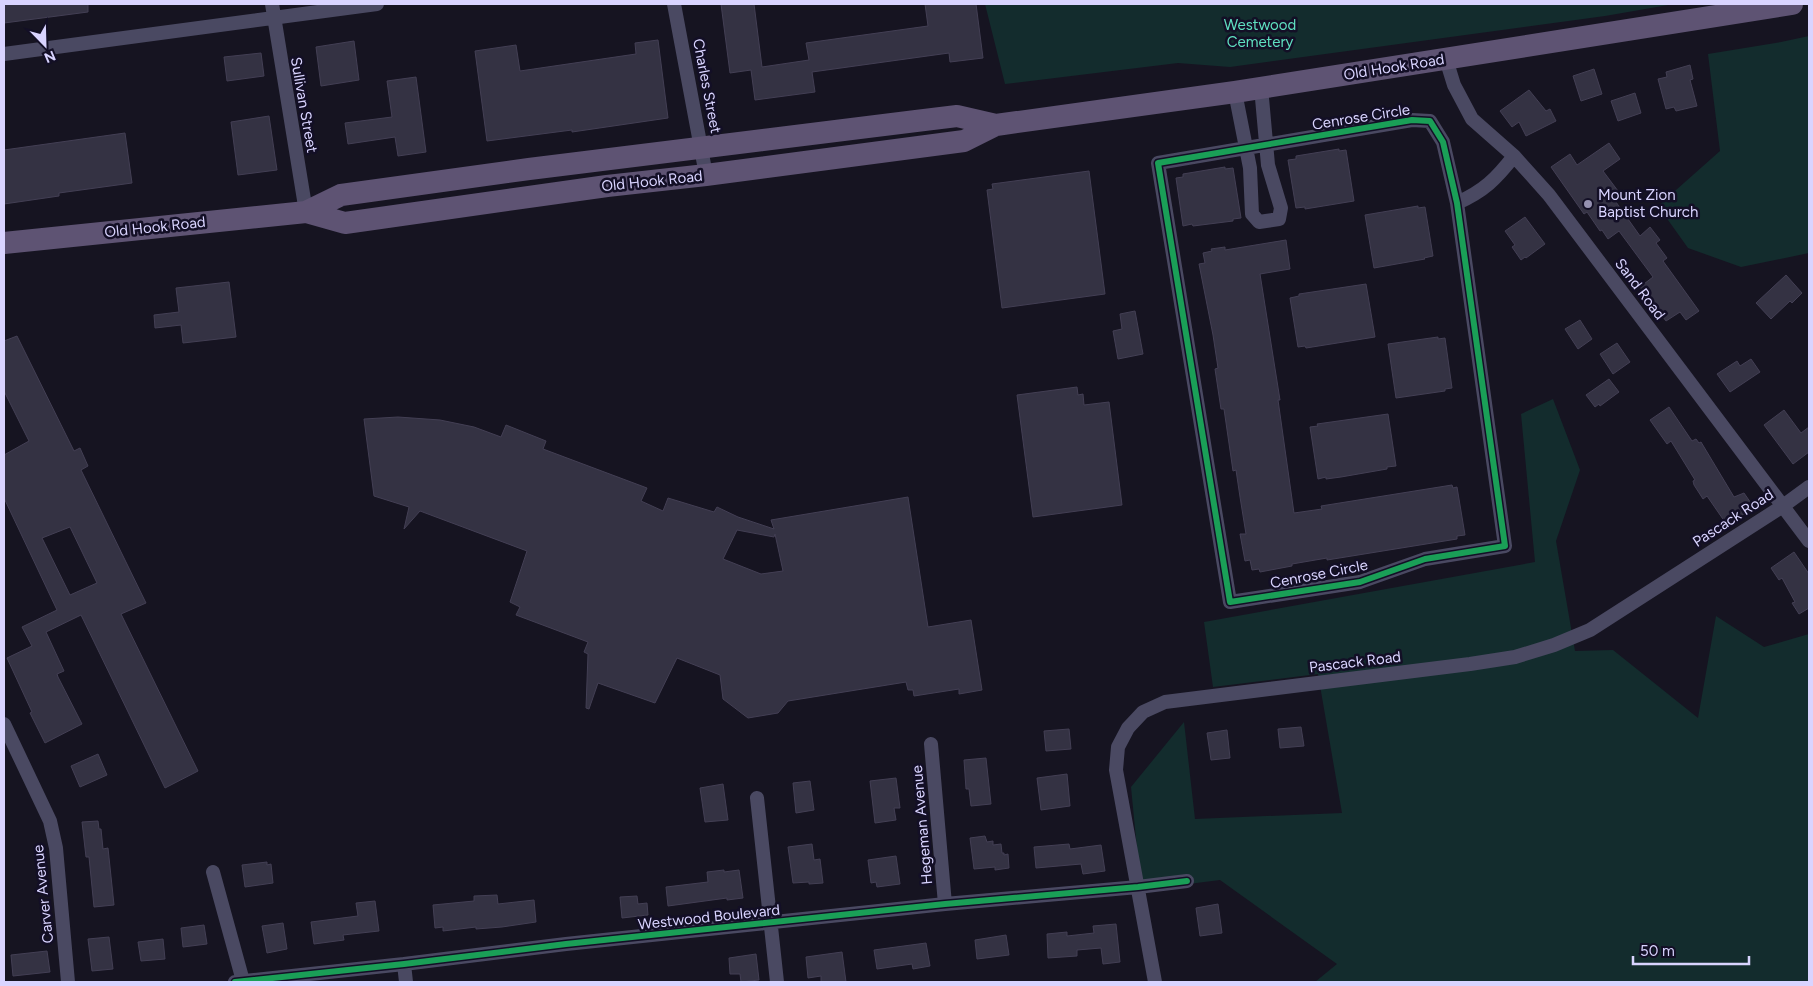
<svg xmlns="http://www.w3.org/2000/svg" width="1813" height="986" viewBox="0 0 1813 986" font-family="Figtree,sans-serif">
<style>
.green{fill:#132c2d}
.building{fill:#343243;stroke:#433f54;fill-rule:evenodd}
.lines{fill:none;stroke-linecap:round;stroke-linejoin:round}
.minor{stroke:#4a4962;stroke-width:14}
.primary{stroke:#5e5373;stroke-width:22}
.cycleway-casing{stroke:#130f26;stroke-width:9}
.cycleway{stroke:#1a9f57;stroke-width:6}
.poi-dot{fill:#9591b1;stroke:#130f26;stroke-width:2}
.labels{text-anchor:middle;stroke-width:5;stroke-linejoin:round;paint-order:stroke}
.park-label{font-size:15px;fill:#5fe0c0;stroke:#130f26}
.street-label{font-size:15px;fill:#d9d4ff;stroke:#130f26}
.poi-label{font-size:15px;fill:#d9d4ff;stroke:#130f26;text-anchor:start}
</style>
<rect width="100%" height="100%" fill="#161421"/>
<path class="green" d="M985,4H1674L1605,16L1230,67L1178,63L1005,84Z
M1809,36V253L1741,267L1688,248L1658,206L1720,151L1708,54L1781,42Z
M1553,399L1580,470L1556,541L1575,651L1613,650L1698,718L1716,616L1764,647L1809,634V982H1315L1337,964L1220,880L1141,890L1131,787L1184,722L1195,819L1342,813L1318,674L1213,687L1204,622L1535,562L1521,414Z"/>
<path class="building" d="M4,4H88V12L4,23Z
M721,4H754L762,67L809,60L806,43L928,26L925,4H976L983,58L950,62L949,53L812,72L815,92L755,100L751,70L730,73Z
M658,40L668,118L572,132V130L487,141L475,51L516,45L520,71L636,54L635,43Z
M354,41L359,80L321,86L316,47Z
M261,53L264,76L227,81L224,57Z
M1690,65L1693,79L1690,80L1697,106L1676,111L1674,107L1666,109L1658,79L1667,77L1666,72Z
M1594,69L1602,94L1581,101L1573,76Z
M416,77L426,152L398,156L395,137L348,144L345,123L392,117L387,81Z
M1529,90L1546,111L1550,109L1556,121L1526,136L1519,122L1512,127L1500,111Z
M1635,93L1641,113L1618,121L1611,101Z
M269,116L277,170L238,175L231,122Z
M125,133L132,183L59,193V196L4,204V150Z
M1609,143L1620,159L1603,171L1618,191L1611,195L1640,236L1650,227L1660,240L1656,243L1667,258L1663,261L1699,311L1686,320L1680,312L1666,321L1640,287L1653,277L1619,231L1608,239L1602,230L1600,231L1587,212L1584,214L1551,167L1570,154L1577,165Z
M1339,149V151L1346,150L1354,201L1305,209V207L1296,208L1288,160L1296,159V156Z
M1225,167V169L1233,168L1241,218L1233,219V221L1193,226L1192,224L1183,226L1176,178L1183,177V174Z
M1089,171L1105,294L1002,308L987,190L993,189L992,184Z
M1418,206V208L1425,207L1433,256L1424,258L1425,259L1374,268L1365,215Z
M1525,217L1545,244L1526,258L1525,257L1521,260L1512,247L1515,245L1505,231Z
M1286,240L1290,269L1260,274L1280,400H1278L1294,513L1322,509L1321,506L1452,485L1453,488L1457,487L1465,535L1457,536V539L1327,560V558L1292,564V566L1260,572L1259,569L1252,570L1250,560L1245,561L1240,534H1246L1240,497L1236,470L1233,471L1224,409H1221L1215,369L1218,368L1213,335L1199,264L1205,263L1203,253L1212,251L1211,249L1225,247V250Z
M1786,275L1802,293L1792,303L1790,301L1771,319L1756,303Z
M229,282L236,337L183,343L181,325L155,328L154,315L179,312L176,288Z
M1366,284L1375,337L1306,348L1305,346L1298,347L1290,298L1299,296V294Z
M1135,311L1143,354L1118,359L1113,331L1122,329L1120,314Z
M1580,320L1592,339L1578,349L1565,329Z
M17,336L74,451L80,448L88,466L81,470L146,603L121,614L198,771L165,788L81,615L46,632L64,671L57,674L58,677L82,724L45,743L30,713L32,712L7,658L32,646L22,627L57,610L4,498V455L29,441L4,391V341ZM70,527L97,583L70,595L42,538Z
M1438,337V339L1445,338L1452,388L1445,389V391L1396,398L1388,344Z
M1617,343L1630,362L1613,374L1600,354Z
M1751,359L1760,372L1730,392L1717,374L1737,361L1740,366Z
M1609,379L1619,392L1600,406L1599,404L1595,407L1586,395Z
M1077,387L1078,395L1083,394L1084,405L1109,402L1122,505L1033,517L1017,395Z
M1669,407L1692,441L1696,439L1699,443L1701,442L1734,497L1744,493L1753,506L1748,510L1749,511L1727,525L1707,496L1703,499L1694,485L1693,481L1695,480L1671,441L1667,444L1650,420Z
M1784,410L1801,433L1809,427V452L1793,464L1764,425Z
M1388,414L1396,466L1387,467V469L1341,477L1326,479V477L1318,479L1310,427L1318,426L1317,424Z
M398,417L440,420L474,427L501,437L506,425L546,441L543,449L647,488L641,501L663,511L668,498L714,512L717,507L738,517L774,529L771,520L908,497L928,627L971,620L982,690L959,694V689L914,696L913,690H908L906,682L788,701L778,713L748,718L723,699L720,675L677,658L655,703L598,683L589,709L586,708L588,654L584,652L588,642L516,615L520,607L510,602L527,551L420,511L404,529L409,507L374,496L364,419ZM737,530L774,537L775,534L783,571L761,574L723,559Z
M1794,552L1809,574V608L1799,614L1792,603L1795,602L1782,578L1779,580L1771,568Z
M1301,727L1304,746L1280,748L1278,729Z
M1069,729L1071,749L1046,751L1044,731Z
M1227,730L1230,758L1211,760L1207,733Z
M98,754L107,775L80,787L71,766Z
M986,758L991,804L971,806L969,789H966L964,760Z
M1067,774L1070,806L1041,810L1037,778Z
M896,778L900,808H894L896,820L875,823L870,781Z
M810,781L814,810L796,813L793,783Z
M723,784L728,820L705,822L700,788Z
M98,821L99,829H101L103,849L108,848L114,905L94,907L89,857H86L82,822Z
M985,836L987,842L993,841V845L1001,844L1002,853H1004V855L1008,854L1009,868L995,870V867L974,869L970,838Z
M812,844L814,860L820,859L823,883L809,884V882L793,883L788,847Z
M1069,844L1070,849L1101,845L1105,871L1083,874L1081,864L1036,868L1034,847Z
M896,856L900,884L877,887L876,882L871,883L868,860Z
M267,862V865L271,864L273,883L245,887L242,865Z
M724,870V872L739,870L743,898L727,900V898L668,906L666,887L708,882L707,872Z
M497,895L498,904L534,900L536,922L502,927L476,929V927L443,931V927L435,928L433,905L474,901V896Z
M637,896L638,904L647,903L648,915L622,918L620,897Z
M375,901L379,931L343,935L344,940L314,944L311,922L358,916L356,903Z
M1218,904L1222,933L1200,936L1196,908Z
M283,923L287,949L267,953L262,926Z
M1116,924L1120,962L1103,964L1101,948L1077,950V956L1048,958L1047,934L1067,932V936L1094,933L1093,926Z
M204,925L207,944L183,947L181,928Z
M1006,935L1009,955L977,959L975,940Z
M109,937L113,969L92,971L88,939Z
M163,939L165,959L141,961L138,942Z
M926,943L930,966L913,969L912,964L877,969L874,950Z
M47,951L50,972L13,976L11,955Z
M842,952L846,982H821V976L808,978L806,957Z
M756,954L759,980L741,982L740,974H730L729,958Z"/>
<g class="lines">
<path class="minor" d="M272,4L306,212
M674,4L706,175
M4,54L377,4
M1446,59L1454,85L1472,119L1514,156L1549,195L1809,541
M1235,92L1250,168L1252,214L1259,222L1279,219L1281,208L1268,165L1261,87
M1412,120L1430,121L1443,142L1457,203L1505,546L1425,559L1360,582L1230,602L1158,163Z
M1457,203C1484,191 1496,179 1514,156
M4,724L50,821L56,848L68,982
M931,744L945,904
M757,798L777,982
M213,872L243,981
M404,964L406,982
M235,982L404,964L566,944L945,904L1138,887L1187,881
M1155,982L1116,770L1118,747L1128,728L1143,712L1165,702L1470,664L1515,657L1554,645L1590,630L1783,506L1809,487"/>
<path class="primary" d="M306,212L345,223L607,186L706,175L964,141L996,125L1235,92L1792,4
M4,243L306,212L341,195L529,169L916,121L957,116L996,125"/>
<defs>
<path id="cycleway" d="M1412,120L1430,121L1443,142L1457,203L1505,546L1425,559L1360,582L1230,602L1158,163Z
M235,982L404,964L566,944L945,904L1138,887L1187,881"/>
</defs>
<use href="#cycleway" class="cycleway-casing"/>
<use href="#cycleway" class="cycleway"/>
</g>
<circle class="poi-dot" cx="1588" cy="204" r="5"/>
<g class="labels">
<g class="park-label">
<text x="1260" y="30">Westwood<tspan x="1260" dy="17">Cemetery</tspan></text>
</g>
<g class="street-label">
<text transform="translate(1394 67) rotate(-9)" y="5">Old Hook Road</text>
<text transform="translate(707 86) rotate(79)" y="5">Charles Street</text>
<text transform="translate(304 105) rotate(80)" y="5">Sullivan Street</text>
<text transform="translate(1361 117) rotate(-9)" y="5">Cenrose Circle</text>
<text transform="translate(652 181) rotate(-6)" y="5">Old Hook Road</text>
<text transform="translate(155 227) rotate(-6)" y="5">Old Hook Road</text>
<text transform="translate(1640 289) rotate(53)" y="5">Sand Road</text>
<text transform="translate(1733 518) rotate(-33)" y="5">Pascack Road</text>
<text transform="translate(1319 574) rotate(-11)" y="5">Cenrose Circle</text>
<text transform="translate(1355 662) rotate(-7)" y="5">Pascack Road</text>
<text transform="translate(922 825) rotate(-95)" y="5">Hegeman Avenue</text>
<text transform="translate(43 894) rotate(-96)" y="5">Carver Avenue</text>
<text transform="translate(709 917) rotate(-6)" y="5">Westwood Boulevard</text>
</g>
<g class="poi-label">
<text x="1598" y="200">Mount Zion<tspan x="1598" dy="17">Baptist Church</tspan></text>
</g>
</g>
<rect width="1813" height="986" fill="none" stroke="#d9d4ff" stroke-width="10"/>
<g transform="translate(45 45) rotate(157)" stroke="#130f26" stroke-width="4" paint-order="stroke">
<path d="M0-4L9 19L0 12L-9 19Z" fill="#d9d4ff"/>
<text y="-8" font-size="14" font-weight="bold" text-anchor="middle" fill="#d9d4ff">N</text>
</g>
<path d="M1633 956v8h116v-8" fill="none" stroke="#d9d4ff" stroke-width="2.5"/>
<text x="1640" y="956" font-size="15" fill="#d9d4ff" stroke="#130f26" stroke-width="4" paint-order="stroke">50 m</text>
</svg>
